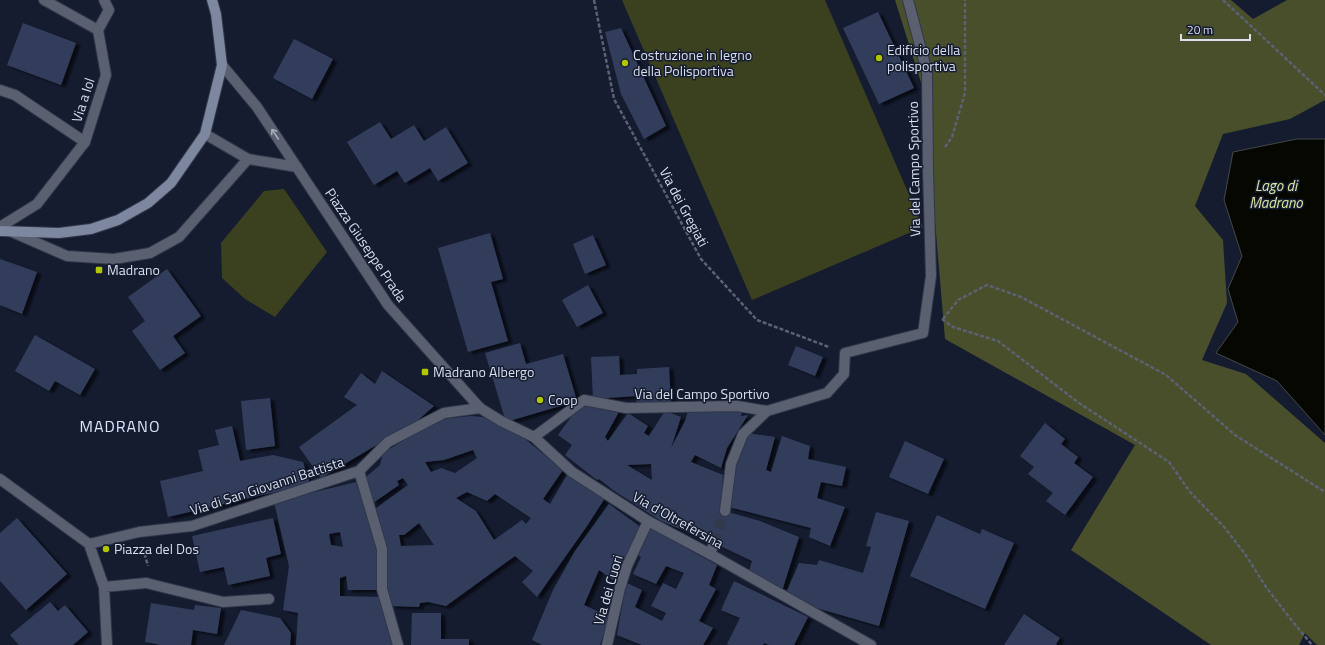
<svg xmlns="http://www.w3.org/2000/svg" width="1325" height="645" viewBox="0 0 1325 645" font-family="'Titillium Web',sans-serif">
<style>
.green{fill:#3b411f}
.forest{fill:#494f2a}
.water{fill:#050700;stroke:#454847}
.building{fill:#323d5c;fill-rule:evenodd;filter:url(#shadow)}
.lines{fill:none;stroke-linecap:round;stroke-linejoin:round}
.minor-tunnel{stroke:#32394c;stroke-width:10;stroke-dasharray:10 5;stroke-linecap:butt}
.service-casing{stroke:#30374a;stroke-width:12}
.minor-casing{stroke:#30374a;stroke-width:12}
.tertiary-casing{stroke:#30374a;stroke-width:12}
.secondary-casing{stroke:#30374a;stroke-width:12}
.path{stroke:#5b6274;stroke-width:2.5;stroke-dasharray:4 2;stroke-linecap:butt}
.service{stroke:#5a6070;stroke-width:10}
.minor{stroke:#5a6070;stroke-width:10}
.tertiary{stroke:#5a6070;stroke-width:10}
.secondary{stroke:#7d879f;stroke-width:10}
.oneway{stroke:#a6acbb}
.poi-dot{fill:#b1c500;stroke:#151c30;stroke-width:1.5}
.labels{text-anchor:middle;stroke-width:3;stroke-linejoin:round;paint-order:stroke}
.poi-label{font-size:14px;fill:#d9dfed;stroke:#151c30;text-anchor:start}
.street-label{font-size:14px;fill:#d9dfed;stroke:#151c30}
.water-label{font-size:15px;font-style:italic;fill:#dae6a4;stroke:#151c30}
.quarter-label{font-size:16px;letter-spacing:1px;fill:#dbe4fb;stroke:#151c30}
</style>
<defs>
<filter id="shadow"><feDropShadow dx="4.5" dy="2.5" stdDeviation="1" flood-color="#0009"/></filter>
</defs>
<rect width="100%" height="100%" fill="#151c30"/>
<path class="green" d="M622,0H825L923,227L752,300Z
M284,189L327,252L275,317L245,299L222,278L221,243L264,191Z"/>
<path class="forest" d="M895,0H1231L1253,19L1287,0H1325V100L1290,119L1223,134L1195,206L1223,240L1227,303L1202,360L1246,374L1325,443V645H1317L1305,633L1299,645H1211L1071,550L1135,445L945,339L924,92Z"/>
<path class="water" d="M1297,139H1325V435L1277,381L1216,353L1238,322L1228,289L1242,256L1224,200L1233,152Z"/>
<path class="building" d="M878,12L914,88L879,104L843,28Z
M23,23L76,43L61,85L7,65Z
M621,28L666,126L644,139L621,94L605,32Z
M294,39L333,59L312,99L273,78Z
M380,122L391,139L414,125L424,141L446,127L468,163L438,181L430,168L405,183L397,171L374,185L347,142Z
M490,233L503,279L491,282L508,341L468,352L438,248Z
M593,235L606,265L585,274L573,244Z
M0,259L37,272L22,314L0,305Z
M167,269L201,316L173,336L185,353L160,370L132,331L145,321L128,297Z
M588,285L603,313L577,327L562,300Z
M35,335L95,369L80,395L55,381L49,391L15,371Z
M520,343L526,364L563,354L577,401L506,422L485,353Z
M796,346L823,357L815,376L788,365Z
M619,356L620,375L637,374V369L669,367L671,403L637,405L636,396L593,399L591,357Z
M382,371L434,406L417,421L321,478L299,447L357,405L344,397L361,373L375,384Z
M270,398L275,446L246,450L241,401Z
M585,404L620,410L605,437L608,441L628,413L648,426L644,433L649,436L665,411L681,417L671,448L685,421L688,411L742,412L741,416L748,415L727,448L721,468L695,455L691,462L723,475L721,510L760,521L799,537L782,591L749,571L752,561L714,543L661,521L613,490L599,479L597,480L565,455L572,445L558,435L571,417ZM651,464L652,480L627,465Z
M471,416L493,418L519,434L563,470L543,499L550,504L567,475L605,498L587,526L537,597L522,582L533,571L515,556L446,606L428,602L420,603L419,607L392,606L385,590L386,550L383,534L375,509L408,485L403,478L397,481L399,485L373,503L366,477L380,465L383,453L414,434L443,419ZM473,450L477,458L455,473L441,468L431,472L425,462L444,460ZM467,492L487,501L495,494L531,518L526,524L522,520L494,540L476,511L456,498ZM419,523L434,545L401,546L399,535H404Z
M1045,423L1065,439L1061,444L1078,457L1074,463L1093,477L1065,515L1046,501L1053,493L1028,474L1034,467L1020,456Z
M232,426L240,461L273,455L303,462L310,484L168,517L160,481L203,471L198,450L219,445L215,430Z
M747,433L775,437L766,470L771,472L782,436L810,446L808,459L846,467L842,486L821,482L817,498L845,507L830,546L809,537L811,528L729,507L737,462Z
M905,441L944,459L928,494L889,477Z
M356,482L377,547L379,590H348L346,576L340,578V596L381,597L394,645H296L298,613L283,610L289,566L274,502ZM340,532L343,547L331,545L329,534Z
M609,504L642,528L613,580L599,570L584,605L610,617L600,645H542L532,640L553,590L575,551Z
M876,512L909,521L879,626L806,605L786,593L799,563L817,565L819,560L863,573L871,547L866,546Z
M937,515L980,534L982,529L1014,543L985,609L910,576Z
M17,518L67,574L26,610L0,581V533Z
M273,518L281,554L266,558L270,576L228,585L224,567L200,572L192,536Z
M650,528L717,565L709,585L716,589L699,621L713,628L703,645H642L617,635L623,600L627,583L642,590L635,607L662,621L666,613L651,606L663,583L676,589L684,573L666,566L656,584L633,574L641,557L637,554Z
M734,581L808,617L794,645H769L764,643L763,645H730L727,644L740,618L721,610Z
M50,602L58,611L65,605L88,632L73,645H19L10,635Z
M151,603L194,610L195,605L221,608L217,634L193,630L191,645H161L145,642Z
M241,610L280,618L291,633L290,645H224Z
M412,613H441V639H469V645H411Z
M1024,614L1060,638L1056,644L1057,645H1004Z"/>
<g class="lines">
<path class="minor-tunnel" d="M714,543L725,511"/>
<defs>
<path id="service" d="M44,0L98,30
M0,90L15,95L85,142
M146,583L223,602L269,599"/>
<path id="minor" d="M0,227L37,204L85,142L106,75L98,30L109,10L104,0
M12,232L67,256L114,259L150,253L179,237L248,159
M534,437L584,400L626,408L737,406L767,411L827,393L844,374L845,353L923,333L931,276L928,170L927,72L908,0
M359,471L382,549V589L398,645
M0,479L89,544L104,587L107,645
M725,511L731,464L743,434L767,411
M89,544L139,532L192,526L359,471L388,442L444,413L480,408
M710,554L714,543
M104,587L146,583
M607,645L620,588L627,566L648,521"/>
<path id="tertiary" d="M222,65L257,107L388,305L480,408L501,421L534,437L572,472L648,521L710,554L871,645
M205,134L248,159L297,167"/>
<path id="secondary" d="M0,231L59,233L91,229L118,220L148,203L171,183L205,134L222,65L216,14L212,0"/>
</defs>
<use href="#service" class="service-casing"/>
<use href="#minor" class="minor-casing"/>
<use href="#tertiary" class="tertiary-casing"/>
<use href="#secondary" class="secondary-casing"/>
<path class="path" d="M594,0L614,99L701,259L757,320L829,347
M1223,0L1325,95
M945,147L952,137L965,93V0
M942,319L953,327L998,341L1079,403L1169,462L1190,492L1225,528L1245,554L1266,587L1293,622L1312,645
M943,319L958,300L987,285L1021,297L1166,375L1235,435L1325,492
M143,548L148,566"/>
<use href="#service" class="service"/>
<use href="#minor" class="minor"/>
<use href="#tertiary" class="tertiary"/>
<use href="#secondary" class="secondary"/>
</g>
<defs><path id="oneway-shaft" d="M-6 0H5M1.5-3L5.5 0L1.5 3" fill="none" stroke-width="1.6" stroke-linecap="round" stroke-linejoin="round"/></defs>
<use class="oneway" href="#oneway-shaft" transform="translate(275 134) rotate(-124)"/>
<g class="poi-dot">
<circle cx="879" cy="58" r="4"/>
<circle cx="625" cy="63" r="4"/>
<rect x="95" y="266" width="8" height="8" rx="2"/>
<rect x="421" y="368" width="8" height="8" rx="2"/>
<circle cx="540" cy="400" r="4"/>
<circle cx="106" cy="549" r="4"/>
</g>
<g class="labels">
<g class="poi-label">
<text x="887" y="55">Edificio della<tspan x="887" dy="16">polisportiva</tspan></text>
<text x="633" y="60">Costruzione in legno<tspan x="633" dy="16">della Polisportiva</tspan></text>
<text x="107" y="275">Madrano</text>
<text x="433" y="377">Madrano Albergo</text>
<text x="548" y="405">Coop</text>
<text x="114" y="554">Piazza del Dos</text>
</g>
<g class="street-label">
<text transform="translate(83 100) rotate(-72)" y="5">Via a Iol</text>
<text transform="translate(914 169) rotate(-91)" y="5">Via del Campo Sportivo</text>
<text transform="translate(684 207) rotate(62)" y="5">Via dei Gregiati</text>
<text transform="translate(366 245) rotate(56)" y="5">Piazza Giuseppe Prada</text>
<text x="702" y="399">Via del Campo Sportivo</text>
<text transform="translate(267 486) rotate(-18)" y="5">Via di San Giovanni Battista</text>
<text transform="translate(678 520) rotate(29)" y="5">Via d'Oltrefersina</text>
<text transform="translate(608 590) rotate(-74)" y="5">Via dei Cuori</text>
</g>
<g class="water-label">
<text x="1276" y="191">Lago di<tspan x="1276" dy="17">Madrano</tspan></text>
</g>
<g class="quarter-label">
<text x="120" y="432">MADRANO</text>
</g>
</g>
<path d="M1181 34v6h69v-6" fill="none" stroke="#d9dfed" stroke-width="2"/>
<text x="1187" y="34" font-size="12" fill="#d9dfed" stroke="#151c30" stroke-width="3" paint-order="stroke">20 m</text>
</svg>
